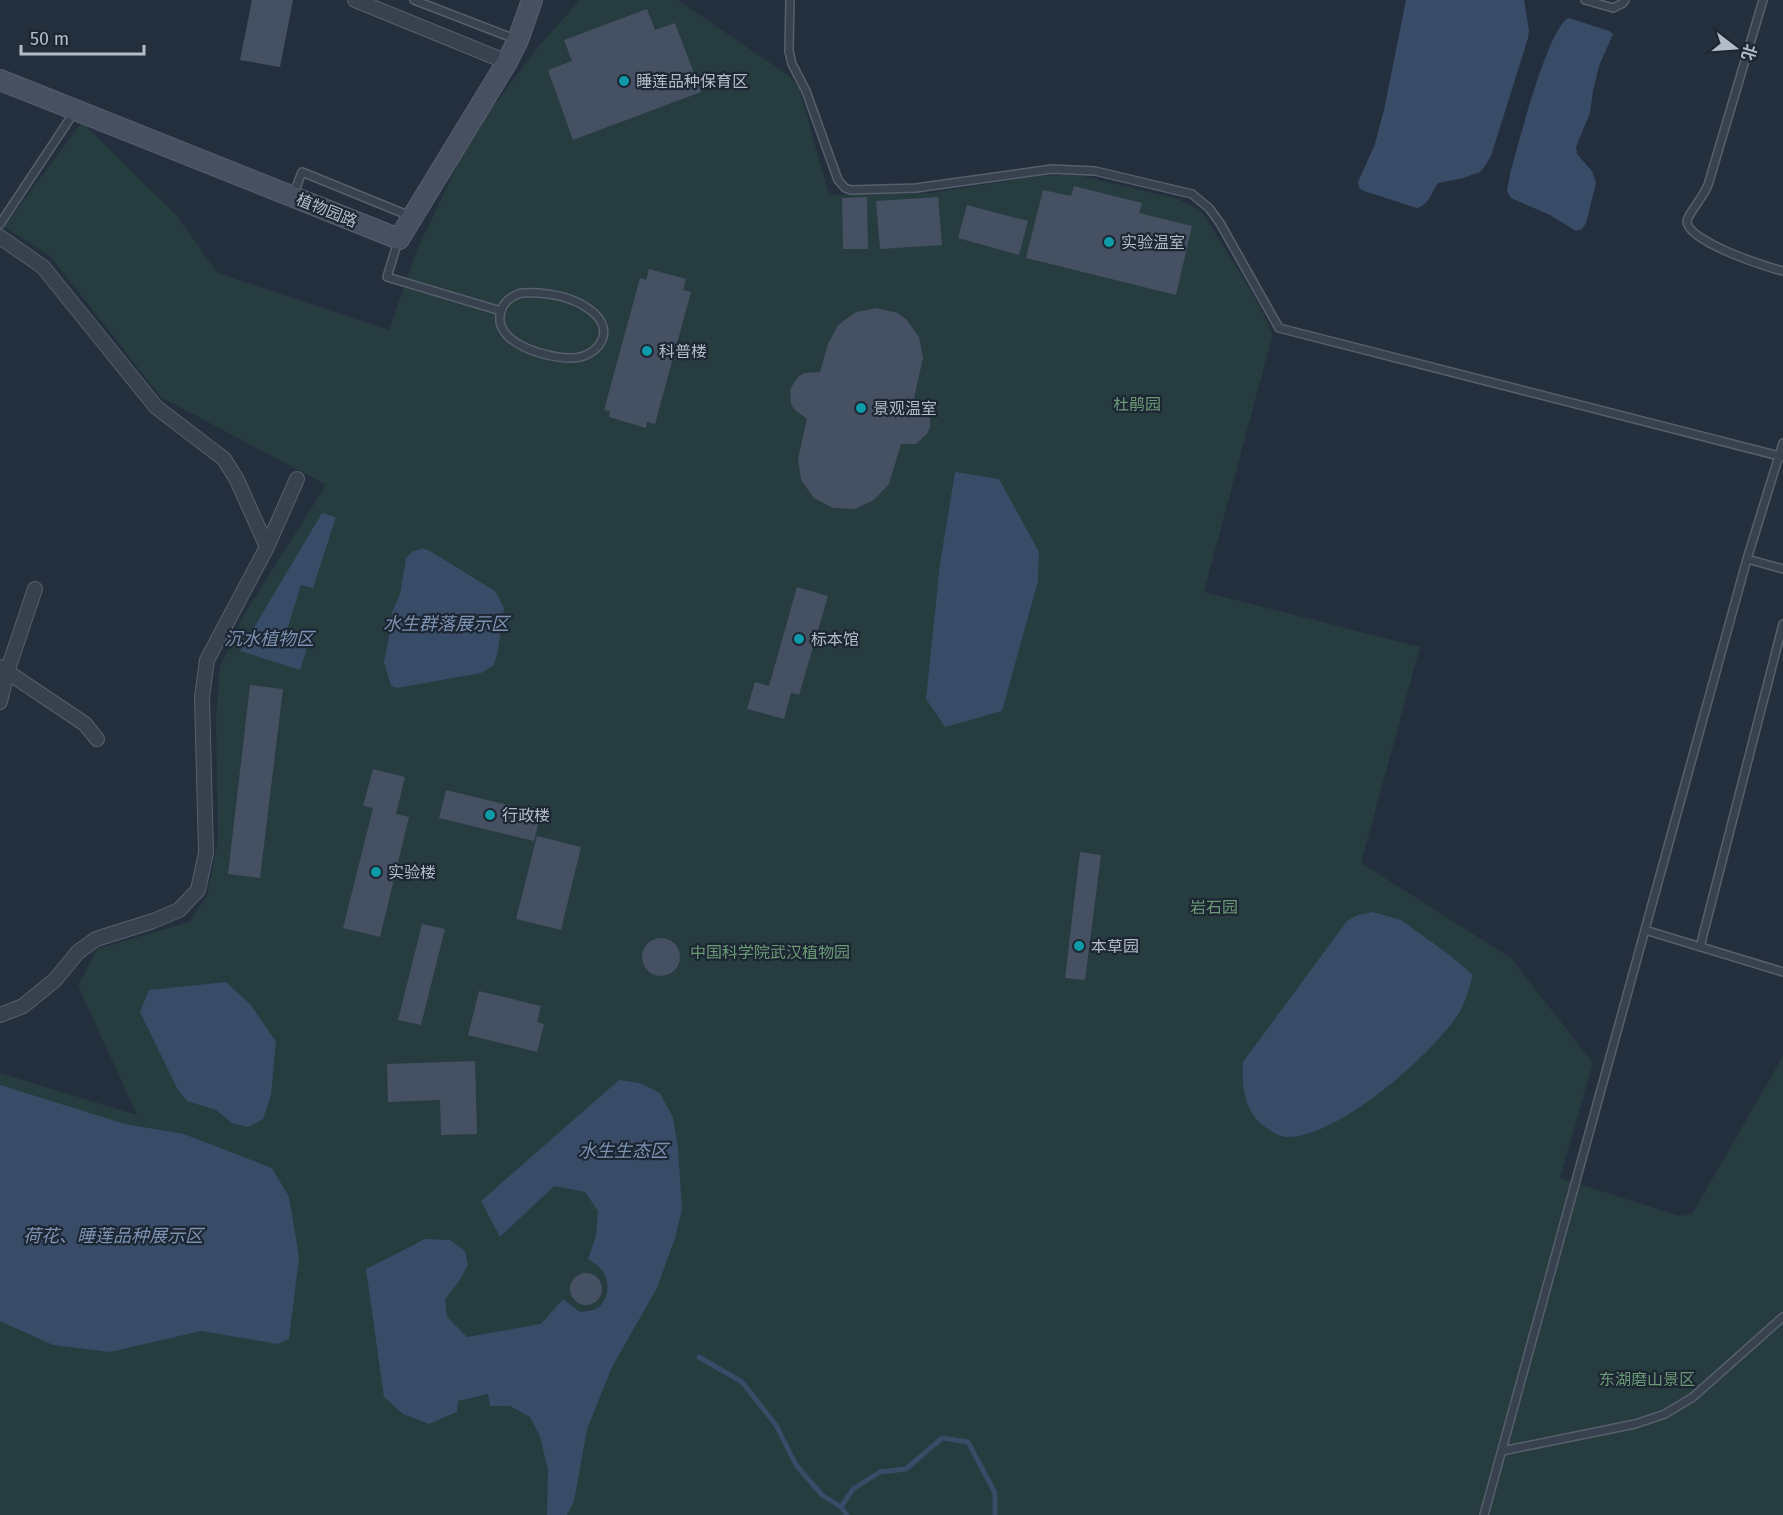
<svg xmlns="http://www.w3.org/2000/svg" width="1783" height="1515" viewBox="0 0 1783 1515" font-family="'Fira Sans','Noto Sans SC',sans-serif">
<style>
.green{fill:#263c3f}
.water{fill:#394c67}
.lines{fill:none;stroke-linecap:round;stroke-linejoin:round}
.stream{stroke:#394c67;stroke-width:5}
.building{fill:#455162}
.lane-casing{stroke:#565f6c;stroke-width:10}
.street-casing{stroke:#565f6c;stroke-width:16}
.secondary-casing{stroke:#565f6c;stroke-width:22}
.lane{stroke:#38414e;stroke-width:7}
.street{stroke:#38414e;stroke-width:14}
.secondary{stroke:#465061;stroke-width:20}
.culture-dot{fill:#0f9aa8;stroke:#1d2633;stroke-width:2}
.labels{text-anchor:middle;stroke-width:4.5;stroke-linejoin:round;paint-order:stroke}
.poi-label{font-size:16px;fill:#b4bcc9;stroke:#1d2633;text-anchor:start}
.street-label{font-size:16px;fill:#b4bcc9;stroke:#1d2633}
.park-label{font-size:16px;fill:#6b9a76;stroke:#1d2633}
.water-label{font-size:18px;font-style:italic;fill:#7c92b1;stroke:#1d2633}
</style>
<rect width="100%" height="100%" fill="#242f3e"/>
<path class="green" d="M580,0H678L788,75L799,88L829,195L930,193L1038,176L1074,174L1178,199L1197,209L1204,215C1217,238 1271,317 1272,337L1204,592L1420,647L1361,863L1511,958L1593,1063L1560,1178L1680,1216L1692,1214L1783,1056V1515H0V1073L137,1115L78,986L97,949L189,922L207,896L218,840L216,719L220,667L243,616L326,485L161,397L50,256L4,227L82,122L176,215L218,273L389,330L416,252L472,134L538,47Z"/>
<path class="water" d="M1406,0H1524L1529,30L1528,38L1491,156L1485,166L1480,172L1463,178L1438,183C1432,191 1429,205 1417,208L1364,191L1360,189L1358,182L1375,144L1384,110Z
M1569,18L1609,31L1613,34L1599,66L1593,91L1590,113L1576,147L1577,154L1592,171L1596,183L1586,223L1582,229L1576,231L1550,215L1511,198L1507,191L1510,174C1517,149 1549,24 1569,18Z
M955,472L999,479L1039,552L1038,581L1002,711L945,727L926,699L940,564Z
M322,513L336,517L313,588L301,585L287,630L310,638L300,670L240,651Z
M422,548L430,551L495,591L504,608L497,656L493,666L481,673L397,688L391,686L384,662L391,626L392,612L400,594L406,558L412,552Z
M1373,912L1401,920L1451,956L1473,975C1469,987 1466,1002 1459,1013C1433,1054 1336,1140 1285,1137C1278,1136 1271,1131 1265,1127C1245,1113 1241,1085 1243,1062L1347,921L1358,915Z
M226,982L251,1005L276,1042L271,1095L263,1119L248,1127L232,1123L216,1110L187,1101L178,1090L140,1012L149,990Z
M619,1080L640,1083L660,1093L673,1118L678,1148L682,1210L675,1238L657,1288L612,1367L587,1429L574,1501L567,1515H547L548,1470L540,1436L530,1417L510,1406H490L488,1394L458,1401L457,1412L429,1424L403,1414L384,1397L366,1269L425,1239L450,1240L465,1251L468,1265L460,1280L445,1299L447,1317L467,1337L541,1324L563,1299L580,1312C587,1311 594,1311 599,1307C610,1297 610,1278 600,1268C597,1264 592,1262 588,1259L596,1236L598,1211L585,1192L554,1186L500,1237L481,1201Z
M0,1085L125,1124L184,1134L272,1168L289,1197L299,1257L289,1339L278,1344L201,1331L110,1352L53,1345L0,1321Z"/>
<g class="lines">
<path class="stream" d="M699,1357L742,1382L776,1425L796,1465L822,1495L841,1507L847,1515
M841,1507L853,1489L880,1472L906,1469L942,1438L968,1442L995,1493V1515"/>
</g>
<path class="building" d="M252,0H293L280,67L240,60Z
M647,9L655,30L675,23L701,92L573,140L548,70L572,61L564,40Z
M1074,186L1142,203L1139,213L1192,226L1176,295L1026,258L1043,190L1071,196Z
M867,197L868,249H843L842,198Z
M938,197L942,245L880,249L876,201Z
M967,205L1028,221L1019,255L958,238Z
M649,269L686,279L683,290L691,292L655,424L647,422L646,428L609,417L610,411L604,410L640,278L646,280Z
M877,308L898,313L907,320L919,337L923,358L914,398L920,401L930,412V427L927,434L916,444H901L889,484L874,500L855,509L833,508L814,498L801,480L798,459L807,419L795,410L791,404L790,389L799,376L805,373L820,372L828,344L838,325L856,312Z
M797,587L828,596L799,695L791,693L784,719L747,709L755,682L769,686Z
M250,685L283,689L260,878L228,874Z
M373,769L405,777L396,814L409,817L380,937L343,928L373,808L363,806Z
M446,790L541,813L534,841L439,818Z
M537,836L581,847L561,930L516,919Z
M1080,852L1101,855L1085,980L1065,978Z
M422,924L445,929L421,1025L398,1020Z
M642 957a19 19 0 1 1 38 0a19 19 0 1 1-38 0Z
M479,991L541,1006L537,1022L544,1024L537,1052L468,1035Z
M475,1061L477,1134L441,1135L440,1100L388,1102L387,1064Z
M570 1289a16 16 0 1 1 32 0a16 16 0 1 1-32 0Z"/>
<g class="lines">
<defs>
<path id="lane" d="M414,0L515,39
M790,0L789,51L792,64L806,91L838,180L845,188L851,190L916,188L1052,169L1095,171L1192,194L1209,208L1220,223L1279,328L1783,457
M1585,0L1613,8L1623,3L1625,0
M1763,0L1708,185C1704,196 1688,214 1687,221C1686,241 1766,267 1783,271
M293,196L302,172L410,216
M0,224L75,111
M398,241L387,277L501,311
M521,293C546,292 575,296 595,314C615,333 597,357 573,358C550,359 491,344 501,311C504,301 512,296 521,293Z
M1747,559L1783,569
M1645,930L1783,972
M1700,947L1783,624
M1502,1451L1635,1424L1665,1414L1693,1397L1783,1317
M1484,1515L1747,559L1783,443"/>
<path id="street" d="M355,0L507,62
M0,237L43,267L156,407L224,459L237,480L267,547
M0,667L85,724L97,739
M0,702L7,672L35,589
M0,1015L23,1006L55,980L78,952L96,939L153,921L179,910L198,890L206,853L202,697L207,660L267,547L297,479"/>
<path id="secondary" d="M0,80L399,239L507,62L518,40L532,0"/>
</defs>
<use href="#lane" class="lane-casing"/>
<use href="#street" class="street-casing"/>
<use href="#secondary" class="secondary-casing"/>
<use href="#lane" class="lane"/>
<use href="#street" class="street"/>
<use href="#secondary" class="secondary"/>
</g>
<g class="culture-dot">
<circle cx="624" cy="81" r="6"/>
<circle cx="1109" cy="242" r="6"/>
<circle cx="647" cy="351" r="6"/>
<circle cx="861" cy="408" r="6"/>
<circle cx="799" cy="639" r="6"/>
<circle cx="490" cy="815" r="6"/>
<circle cx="376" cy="872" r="6"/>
<circle cx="1079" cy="946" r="6"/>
</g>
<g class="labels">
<g class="poi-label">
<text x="636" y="87">睡莲品种保育区</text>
<text x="1121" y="248">实验温室</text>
<text x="659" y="357">科普楼</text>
<text x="873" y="414">景观温室</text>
<text x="811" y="645">标本馆</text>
<text x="502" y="821">行政楼</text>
<text x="388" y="878">实验楼</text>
<text x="1091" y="952">本草园</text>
</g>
<g class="street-label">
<text transform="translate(327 210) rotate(22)" y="6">植物园路</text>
</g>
<g class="park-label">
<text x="1137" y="410">杜鹃园</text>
<text x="1214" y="913">岩石园</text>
<text x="770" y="958">中国科学院武汉植物园</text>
<text x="1647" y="1385">东湖磨山景区</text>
</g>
<g class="water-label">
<text x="446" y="630">水生群落展示区</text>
<text x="269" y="645">沉水植物区</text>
<text x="623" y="1157">水生生态区</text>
<text x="113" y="1242">荷花、睡莲品种展示区</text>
</g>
</g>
<g transform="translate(1735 48) rotate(107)" stroke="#1d2633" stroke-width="4.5" paint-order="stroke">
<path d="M0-4.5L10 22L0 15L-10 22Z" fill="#b4bcc9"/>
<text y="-9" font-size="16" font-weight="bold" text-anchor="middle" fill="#b4bcc9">北</text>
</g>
<path d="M21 45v9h123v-9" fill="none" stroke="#b4bcc9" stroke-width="3"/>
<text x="30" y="45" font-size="18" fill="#b4bcc9" stroke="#1d2633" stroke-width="4.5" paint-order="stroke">50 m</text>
</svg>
